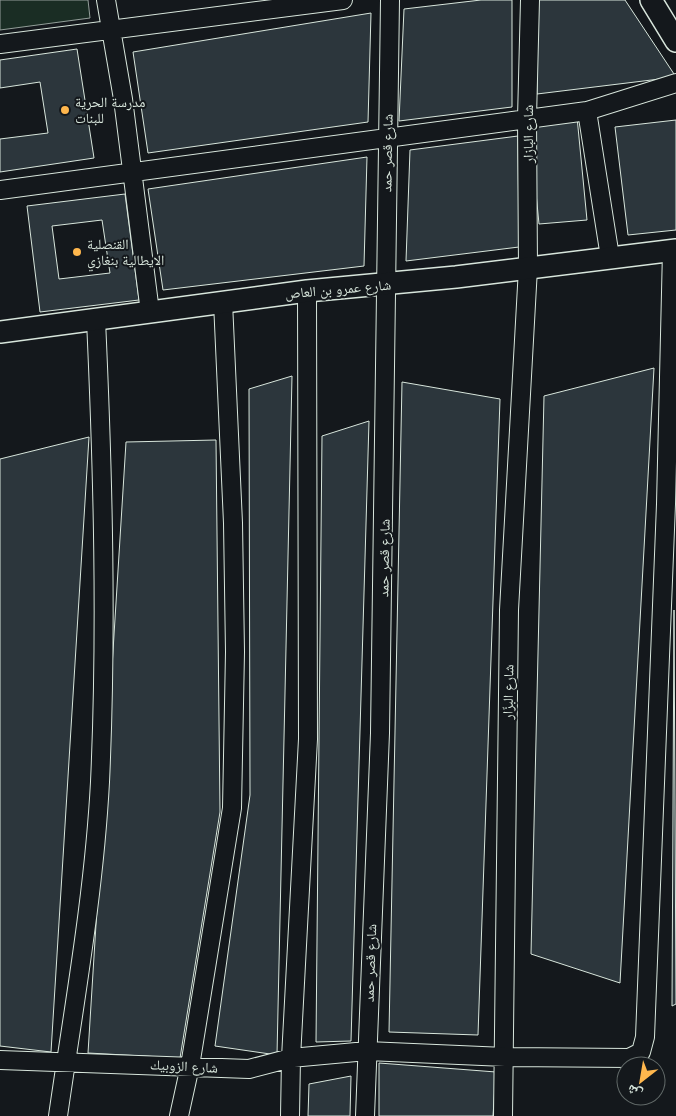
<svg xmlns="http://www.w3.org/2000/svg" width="676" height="1116" viewBox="0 0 676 1116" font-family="Arial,'Noto Naskh Arabic',sans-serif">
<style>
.green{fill:#1a2d24;stroke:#939e99}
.building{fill:#2c363c;stroke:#d8e6dc;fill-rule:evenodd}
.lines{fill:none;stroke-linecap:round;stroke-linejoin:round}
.minor-casing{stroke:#d8e6dc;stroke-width:20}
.tertiary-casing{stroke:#d8e6dc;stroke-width:24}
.minor{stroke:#14181c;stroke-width:18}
.tertiary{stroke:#14181c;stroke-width:21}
.poi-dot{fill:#ffb74d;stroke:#14181c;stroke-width:2}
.labels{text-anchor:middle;stroke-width:4;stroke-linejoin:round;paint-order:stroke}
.poi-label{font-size:14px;fill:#d8e6dc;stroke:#14181c;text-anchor:start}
.street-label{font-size:14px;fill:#d8e6dc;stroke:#14181c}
</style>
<rect width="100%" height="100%" fill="#14181c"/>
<path class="green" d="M0,0H88L90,18L0,30Z"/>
<path class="building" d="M481,0H512V107L399,121L404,9Z
M537,0H625L676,77L537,94Z
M371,13L368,122L148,153L133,52Z
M77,49L94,158L0,172V139L48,133L40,82L0,88V60Z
M577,117L587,220L539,224L529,121Z
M676,120V230L628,235L615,127Z
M518,136L519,247L406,261L410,150Z
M367,157L364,266L163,290L148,189Z
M125,194L139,300L40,312L27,206ZM102,220L110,273L59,279L52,226Z
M654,368L620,983L531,954L544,396Z
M292,376L277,1055L215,1046L250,795L249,389Z
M402,382L500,399L478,1035L389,1032Z
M369,421L351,1041L316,1042L322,436Z
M89,437L51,1052L0,1046V459Z
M216,440L220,812L180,1058L88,1053L126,442Z
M674,610L676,1004L672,1006Z
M379,1063L496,1072L493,1116H379Z
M351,1076L350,1116H308L309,1084Z"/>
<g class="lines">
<defs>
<path id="minor" d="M106,0L123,99L150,312
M0,44L343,0
M587,111L610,257
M0,190L587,111L676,83
M0,1060L249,1069L291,1058L367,1051L505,1057L629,1058L641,1052L645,1037L666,504L672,250
M58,1116C74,1005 94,894 100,782C107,628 103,474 96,320
M179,1116L190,1066L232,808L235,652L233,523L223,302
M290,1116L291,1058L308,739L307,291
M365,1116L380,733L390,0
M503,1116L509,610L528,268L527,118L530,0"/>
<path id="tertiary" d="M651,0L676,41
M0,332L307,291L456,277L676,250"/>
</defs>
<use href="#minor" class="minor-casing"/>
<use href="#tertiary" class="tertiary-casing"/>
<use href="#minor" class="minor"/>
<use href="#tertiary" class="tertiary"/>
</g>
<g class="poi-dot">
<circle cx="65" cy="110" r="5"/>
<circle cx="77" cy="252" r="5"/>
</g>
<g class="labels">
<g class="poi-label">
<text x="75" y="107">مدرسة الحرية<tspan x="75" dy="16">للبنات</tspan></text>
<text x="87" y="249">القنصلية<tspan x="87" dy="16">الايطالية بنغازي</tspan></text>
</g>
<g class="street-label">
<text transform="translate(528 134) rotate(-90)" y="5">شارع البازار</text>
<text transform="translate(387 153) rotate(-89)" y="5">شارع قصر حمد</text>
<text transform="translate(338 289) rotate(-5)" y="5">شارع عمرو بن العاص</text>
<text transform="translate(384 558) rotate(-89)" y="5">شارع قصر حمد</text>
<text transform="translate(508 692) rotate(-89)" y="5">شارع البزّار</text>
<text transform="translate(370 963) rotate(-88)" y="5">شارع قصر حمد</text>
<text transform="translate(184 1066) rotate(3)" y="5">شارع الزوبيك</text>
</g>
</g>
<g transform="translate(641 1081) rotate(211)"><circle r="24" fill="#14181c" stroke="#626a69"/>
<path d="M0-4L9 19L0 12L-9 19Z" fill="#ffb74d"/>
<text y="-8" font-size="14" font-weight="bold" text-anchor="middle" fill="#d8e6dc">ش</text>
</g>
</svg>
